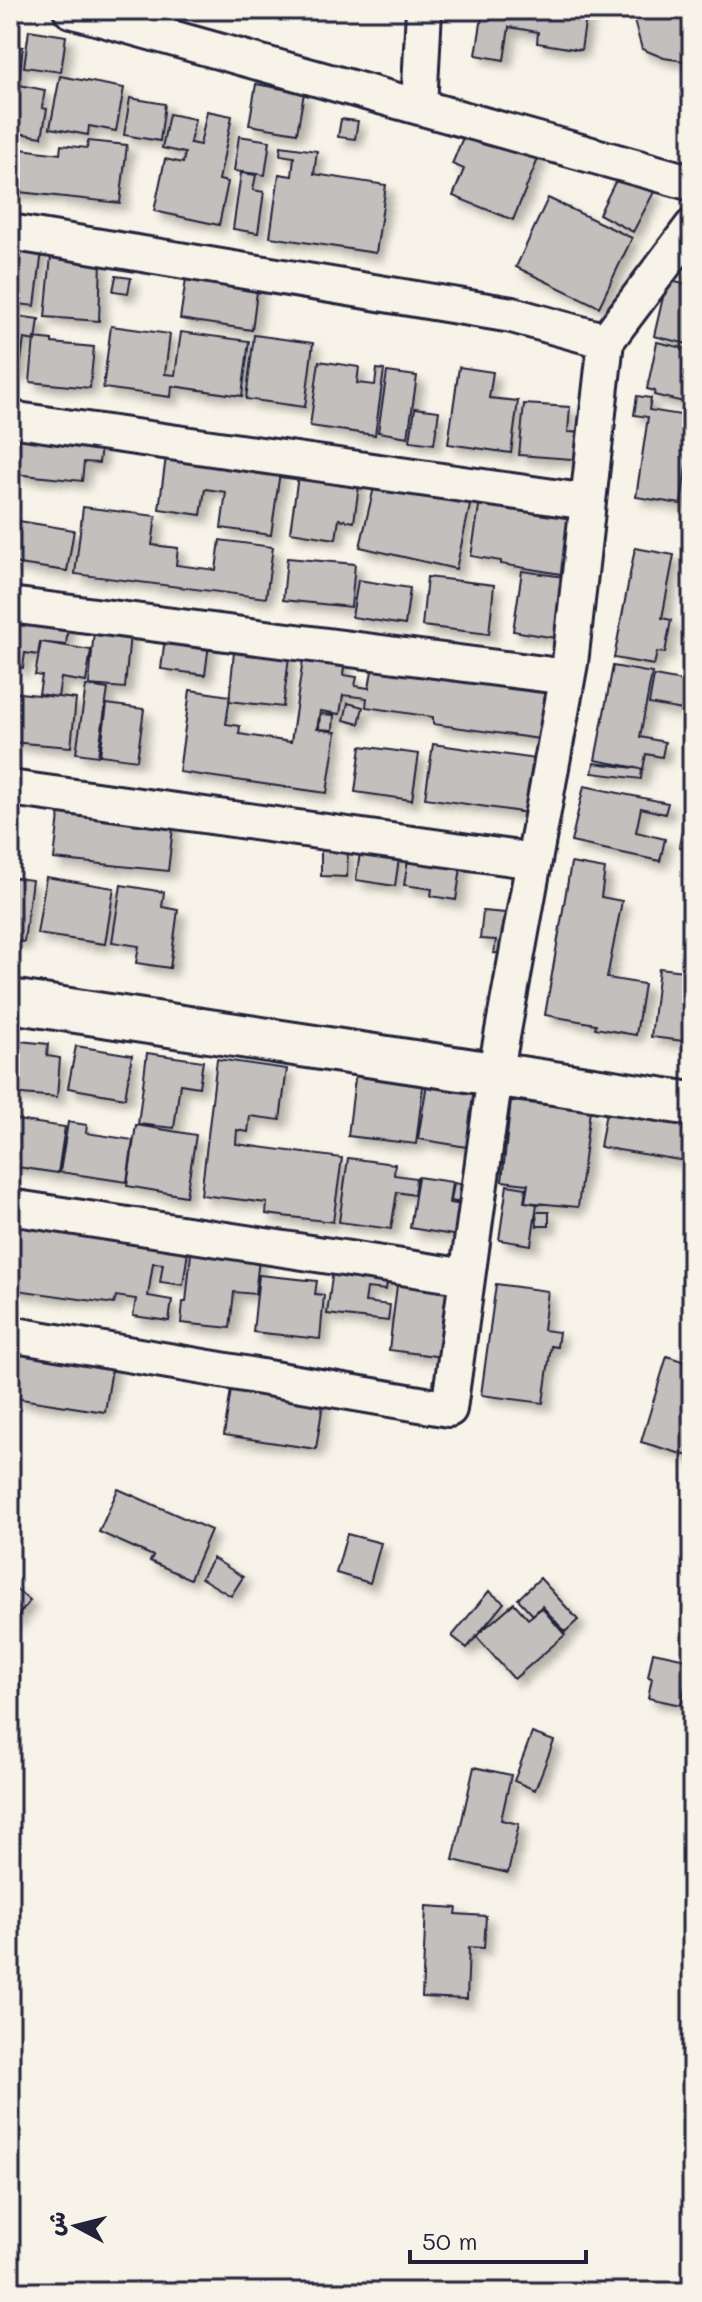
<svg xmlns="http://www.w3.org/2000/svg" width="702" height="2302" viewBox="0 0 702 2302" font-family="Mali,'Playpen Sans Arabic',sans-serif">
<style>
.building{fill:#c2bfbd;stroke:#22223b;stroke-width:2;filter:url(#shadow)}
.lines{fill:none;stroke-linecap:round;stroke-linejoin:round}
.minor-casing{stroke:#22223b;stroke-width:40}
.major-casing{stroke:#22223b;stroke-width:48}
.minor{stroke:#f7f3e8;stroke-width:34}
.major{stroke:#f7f3e8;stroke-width:42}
</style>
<defs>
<filter id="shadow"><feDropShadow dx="7" dy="7" stdDeviation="4" flood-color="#0004"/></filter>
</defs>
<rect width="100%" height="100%" fill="#f7f3e8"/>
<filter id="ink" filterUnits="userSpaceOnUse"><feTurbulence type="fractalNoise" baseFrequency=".0125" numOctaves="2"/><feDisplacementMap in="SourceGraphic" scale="16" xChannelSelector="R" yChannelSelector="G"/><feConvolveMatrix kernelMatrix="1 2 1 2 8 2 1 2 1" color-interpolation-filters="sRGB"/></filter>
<g filter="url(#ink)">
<path class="building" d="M483,10H587L581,50L537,43L538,32L509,27L504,60L476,55Z
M631,10H692V59L690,62L664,58L642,49Z
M29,30L66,36L61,72L24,67Z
M10,46L23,47L14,121L11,120L10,126Z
M60,76L124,88L116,131L89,126L88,135L50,128Z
M256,84L304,93L297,133L249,125Z
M19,85L45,90L42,108L47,109L42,137L12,132Z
M130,98L165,104L160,141L124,135Z
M207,111L232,116L219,180L228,182L219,225L154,211L165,159L183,163L185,153L162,148L169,114L195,119L190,143L200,145Z
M341,119L358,121L355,139L338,137Z
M468,125L540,154L513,220L453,196L464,169L452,164Z
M239,136L270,141L265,175L234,171Z
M88,141L127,145L120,203L10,191L12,148L60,154L61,145L87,148Z
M281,146L317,151L314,174L386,185L376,253L270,237L279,174L292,176L294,157L280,155Z
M241,173L256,175L253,190L264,192L258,233L233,229Z
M619,174L654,192L633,232L599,214Z
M548,198L632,238L599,307L516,267Z
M10,228L43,243L35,306L10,303Z
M51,256L101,260L99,321L45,317Z
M189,259L260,269L252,330L180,319Z
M116,276L131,278L128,293L113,291Z
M667,280L692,286V345L654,336Z
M10,315L39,319L36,341L24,339L19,374L10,372Z
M111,326L170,334L165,374L175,375L181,332L249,341L242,396L172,386L171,397L103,388Z
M254,335L313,343L305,407L246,399Z
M34,338L52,340V343L94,347L90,388L30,382Z
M657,342L692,350V404L654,395L655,391L647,389Z
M319,361L359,367L357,383L375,385L377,369L384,370L375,435L310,426Z
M459,367L493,372L489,398L518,401L511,453L448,444Z
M387,372L417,376L408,437L378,432Z
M637,396L651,398L649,410L687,416L684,440L692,441V467L686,466L681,504L636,497L648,417L634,415Z
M524,404L570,407L568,432L587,433L585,460L519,455Z
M415,408L439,411L434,444L410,441Z
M21,420L101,446L99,463L84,462L82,481L15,474Z
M168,442L282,458L271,535L221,528L226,492L205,489L201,515L159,509Z
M300,462L361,471L354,522L339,519L336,539L290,532Z
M378,470L473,492L456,569L360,547Z
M482,488L578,512L567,575L501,564V561L471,556Z
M83,507L156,516L152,545L178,548L176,565L216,570L220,540L273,547L266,598L75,574Z
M19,521L74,530L67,571L12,563Z
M635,548L674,555L662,618L671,620L665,653L657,652L654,665L614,658Z
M287,558L355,564L351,607L283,600Z
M522,571L571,578L562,639L513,631Z
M427,577L494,585L489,634L422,626Z
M358,580L410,588L405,625L352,617Z
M20,612L69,617L66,645L40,642L38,655L25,653L23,668L14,667Z
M95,619L131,622L125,688L89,685Z
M10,622L16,623L10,658Z
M166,630L210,636L205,675L161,669Z
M41,642L91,650L86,682L61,678L58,697L39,694L42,676L35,675Z
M235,642L290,648L283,707L229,701Z
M304,653L345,659L343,675L357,677L355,686L369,688L373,665L555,691L547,740L433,724V717L366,707L367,698L343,695L340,714L320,711L317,729L336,732L327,793L179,772L190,690L230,696L226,724L240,726L239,734L291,742Z
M613,666L652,673L640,737L665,742L662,757L646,754L643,769L595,760Z
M654,676L688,682L683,710L649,704Z
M86,686L108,689L98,756L76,753Z
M10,692L76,699L71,747L10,742Z
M348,703L363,707L359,724L344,720Z
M107,704L144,709L137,760L100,755Z
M320,714L334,715L333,730L319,729Z
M433,744L536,759L528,813L425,798Z
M361,746L419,754L412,800L355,792Z
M594,763L642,769L641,779L592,773Z
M584,786L668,803L665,814L641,808L636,832L665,839L660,861L571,842Z
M61,798L175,810L168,871L54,859Z
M687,800L692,801V849L679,847Z
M362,839L401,845L395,886L356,880Z
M411,840L464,848L456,900L431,896L432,889L404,885Z
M321,847H348L347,877L321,876Z
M571,863L605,869L601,897L622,901L607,978L644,984L636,1035L595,1028L596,1024L545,1015Z
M10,877L32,880L24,942L10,940Z
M46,877L114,888L105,944L37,934Z
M121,885L164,892L162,907L178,910L170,968L136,963L139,946L112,942Z
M483,911L516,914L512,954L494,953L496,940L480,939Z
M659,968L692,972V1042L651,1037Z
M10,1040L48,1044L47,1056L60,1058L57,1097L10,1093Z
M76,1046L132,1055L125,1098L68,1088Z
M147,1053L203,1061L199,1087L180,1084L174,1128L138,1124Z
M217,1059L287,1069L280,1120L250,1116L248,1132L237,1130L236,1144L342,1158L333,1222L266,1214L267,1203L201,1195Z
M356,1070L424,1078L416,1144L348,1136Z
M428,1077L495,1088L485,1150L418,1139Z
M511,1101L590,1110L578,1207L525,1202L528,1184L502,1181Z
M607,1106L692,1120V1162L600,1147Z
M10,1119L65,1127L58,1173L10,1166Z
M68,1122L87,1125L86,1133L133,1140L127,1182L60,1172Z
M136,1125L196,1135L186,1196L127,1186Z
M348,1158L395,1164L394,1175L416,1178L414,1195L397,1192L391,1229L339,1222Z
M418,1177L452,1182L449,1203L470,1206L465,1237L410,1228Z
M454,1183L475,1187L471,1205L451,1201Z
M507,1185L526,1188L524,1202L537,1204L531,1245L499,1240Z
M10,1199L192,1225L183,1285L160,1282L163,1264L153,1263L148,1296L172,1300L169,1321L133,1316L136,1299L116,1296L114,1304L10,1289Z
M536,1212H549V1226H537Z
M193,1234L261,1241L255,1294L234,1292L230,1328L181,1323L183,1302H186Z
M334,1261L389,1268L386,1290L367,1288L365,1302L390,1305L388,1321L327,1314Z
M399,1269L459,1277V1359L389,1350Z
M259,1275L317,1281L315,1294L324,1295L320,1339L253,1332Z
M496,1284L548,1291L543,1330L559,1332L557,1347L551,1346L543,1403L481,1395Z
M10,1333L115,1350L105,1412L14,1398L18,1368L10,1366Z
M692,1350V1457L641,1442L667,1356L688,1363Z
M232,1383L324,1397L316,1449L224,1435Z
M118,1489L211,1530L190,1579L150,1561L153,1556L99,1532Z
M347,1534L381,1543L370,1583L336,1573Z
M213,1558L243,1577L231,1596L201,1578Z
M540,1578L578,1620L565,1632L542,1606L533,1615L518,1599Z
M10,1584L30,1601L13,1622L10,1619Z
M489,1591L504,1603L467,1648L452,1636Z
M514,1603L528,1619L542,1608L565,1635L514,1679L476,1636Z
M653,1652L691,1660L681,1705L648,1698L652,1678L648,1677Z
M532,1733L554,1741L535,1790L514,1781Z
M474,1767L511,1775L501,1820L519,1824L508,1873L453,1860Z
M426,1906L457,1908L456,1914L486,1916L484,1948L469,1947L467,1999L422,1997Z"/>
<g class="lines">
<defs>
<path id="minor" d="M71,10L692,183
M419,106L424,10
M10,232L512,315L606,341
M10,419L588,502
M10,605L567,677
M10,788L534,861
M10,1207L467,1277
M10,1334L449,1409L495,1075L570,663L606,341L692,227"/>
<path id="major" d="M10,1001L692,1104"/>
</defs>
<use href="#minor" class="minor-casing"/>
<use href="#major" class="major-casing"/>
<use href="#minor" class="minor"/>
<use href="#major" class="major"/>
</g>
</g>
<rect width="702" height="2302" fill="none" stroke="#f7f3e8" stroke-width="40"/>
<rect x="20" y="20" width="662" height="2262" fill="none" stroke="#22223b" stroke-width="3" filter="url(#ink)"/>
<g transform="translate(76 2226) rotate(277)" stroke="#f7f3e8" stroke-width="6" paint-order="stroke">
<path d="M0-6L14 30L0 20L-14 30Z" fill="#22223b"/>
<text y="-12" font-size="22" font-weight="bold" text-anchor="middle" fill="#22223b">ش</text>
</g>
<path d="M410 2250v12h176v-12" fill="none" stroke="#22223b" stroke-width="4"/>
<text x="422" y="2250" font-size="24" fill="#22223b" stroke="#f7f3e8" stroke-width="6" paint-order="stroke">50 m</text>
</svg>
